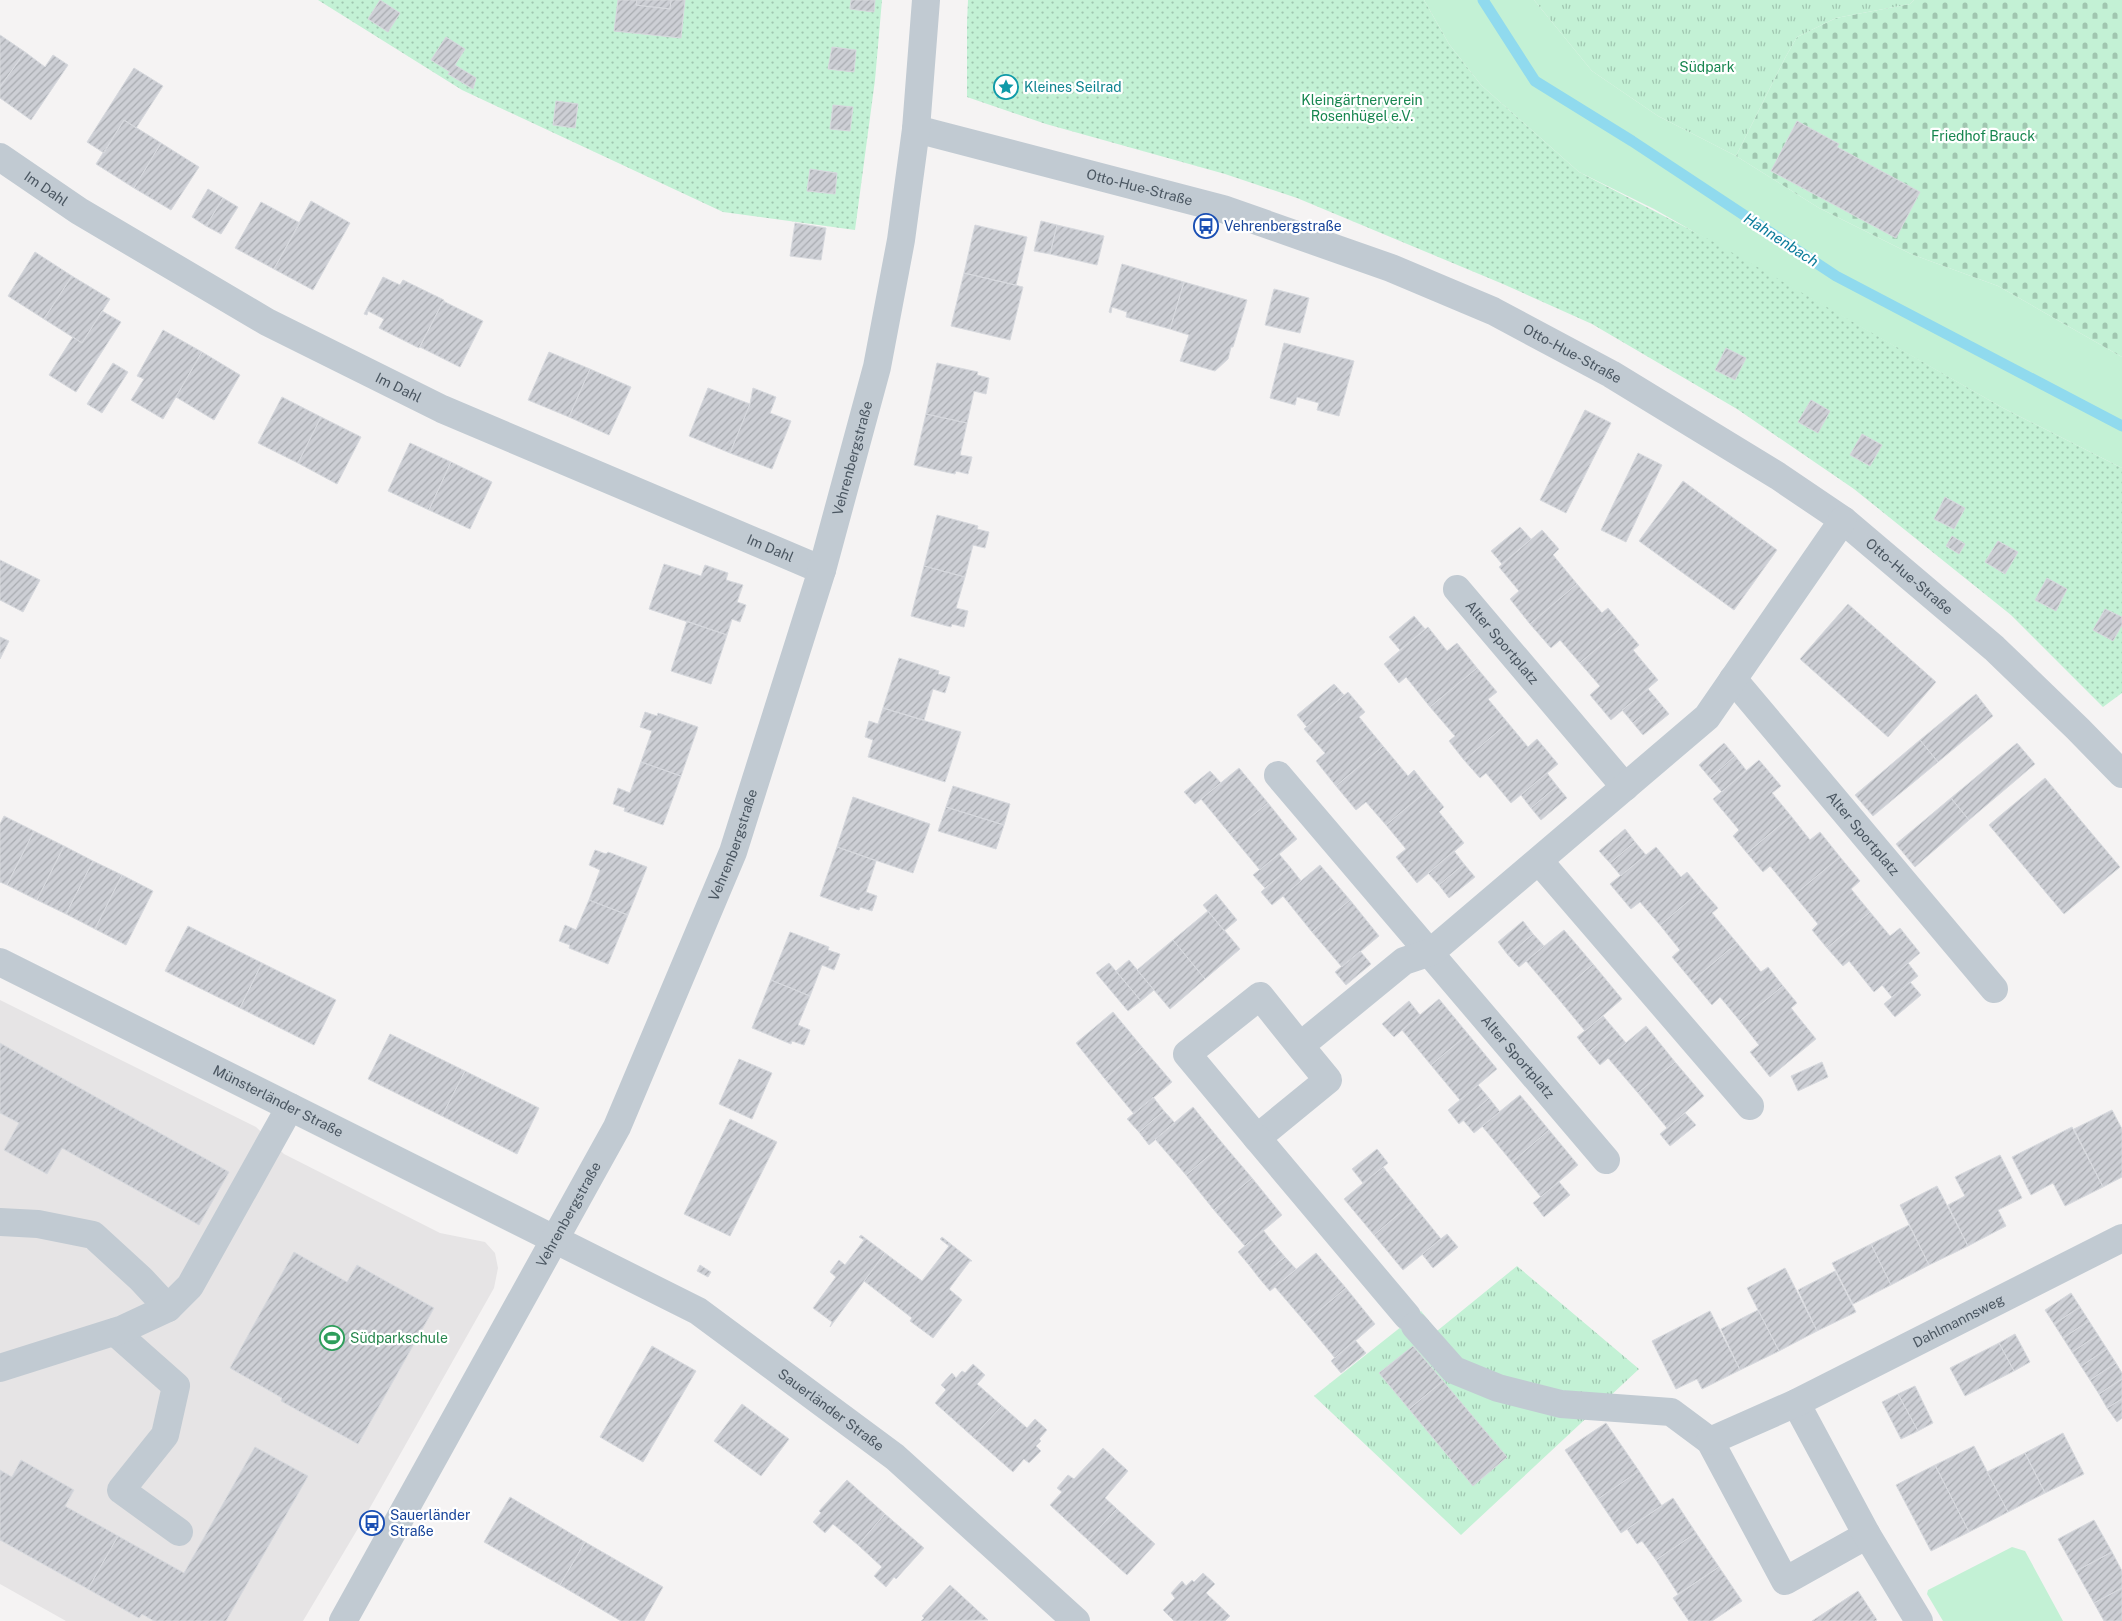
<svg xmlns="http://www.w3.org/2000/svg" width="2122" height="1621" viewBox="0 0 2122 1621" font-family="'Public Sans',sans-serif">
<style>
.education{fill:#e6e4e5}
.grass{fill:#c3f1d5}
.cemetery{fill:url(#cemetery-stones)}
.park{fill:url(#park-tufts)}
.garden{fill:url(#garden-dots)}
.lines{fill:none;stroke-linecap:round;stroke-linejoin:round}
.stream{stroke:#90daee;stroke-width:11}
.building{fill:url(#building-hatch);stroke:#d7d9de}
.minor{stroke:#c1cad2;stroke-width:28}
.labels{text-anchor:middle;stroke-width:4.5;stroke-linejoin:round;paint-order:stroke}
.park-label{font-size:14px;fill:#17864f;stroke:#fff}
.culture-label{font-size:14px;fill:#0d838f;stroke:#fff;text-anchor:start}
.street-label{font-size:14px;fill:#4a5661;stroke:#fff}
.transit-label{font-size:14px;fill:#164399;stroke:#fff;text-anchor:start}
.leisure-label{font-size:14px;fill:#27864d;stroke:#fff;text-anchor:start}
.water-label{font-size:15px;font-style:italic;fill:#0c7c9b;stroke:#fff}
</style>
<defs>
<pattern id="cemetery-stones" width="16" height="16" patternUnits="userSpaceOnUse" patternTransform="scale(1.25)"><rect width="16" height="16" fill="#c3f1d5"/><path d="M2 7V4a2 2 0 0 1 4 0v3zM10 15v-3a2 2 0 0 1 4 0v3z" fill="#a0c6b0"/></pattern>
<pattern id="park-tufts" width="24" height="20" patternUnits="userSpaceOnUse" patternTransform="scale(1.25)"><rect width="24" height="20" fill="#c3f1d5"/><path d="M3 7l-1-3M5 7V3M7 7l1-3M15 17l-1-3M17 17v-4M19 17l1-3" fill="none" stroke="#a0c6b0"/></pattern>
<pattern id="garden-dots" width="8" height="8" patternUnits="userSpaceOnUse" patternTransform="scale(1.25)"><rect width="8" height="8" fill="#c3f1d5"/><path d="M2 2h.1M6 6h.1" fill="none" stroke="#a0c6b0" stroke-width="1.8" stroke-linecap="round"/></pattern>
<pattern id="building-hatch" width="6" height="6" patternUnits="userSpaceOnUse" patternTransform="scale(1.25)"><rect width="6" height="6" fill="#cdcfd5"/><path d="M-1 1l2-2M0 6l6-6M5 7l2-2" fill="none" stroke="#a8abb0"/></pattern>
</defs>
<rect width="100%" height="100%" fill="#f5f3f3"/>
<path class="education" d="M0,1000L256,1127L284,1154L440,1233L485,1242L495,1253L498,1268L494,1288L363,1520L303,1621H66L0,1584Z"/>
<path class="grass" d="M1424,0H1534L1592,71L1658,116L1736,156L1819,208L1911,254L1998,286L2122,357V468L2003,408L1654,209L1579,172L1481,85L1449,44Z
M2012,1547L2025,1551L2063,1621H1943L1927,1594L1928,1590Z"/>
<path class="cemetery" d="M1914,0H2122V357L1998,286L1911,254L1819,208L1736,156L1785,58L1797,37L1836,18L1910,4Z"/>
<path class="park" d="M1534,0H1914L1910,4L1836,18L1797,37L1785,58L1736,156L1658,116L1592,71Z
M1517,1266L1639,1369L1461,1535L1314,1396L1421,1311L1437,1331Z"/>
<path class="garden" d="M318,0H882L875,80L855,230L723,212L462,90Z
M968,0H1424L1449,44L1481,85L1579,172L1712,241L2003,408L2122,468V693L2103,707L2011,615L1854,489L1737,409L1592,324L1503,284L1297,198L1225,174L1046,124L967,97V23Z"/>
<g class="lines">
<path class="stream" d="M1483,0L1535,81L1632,141L1836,276L2122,426"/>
</g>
<path class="building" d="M380,0L400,13L388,32L368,19Z
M618,0H637L636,5L670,9L671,0H685L681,38L614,31Z
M637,0H671L670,9L636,5Z
M851,0H875L874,12L850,9Z
M0,35L25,52L0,87Z
M446,37L465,49L455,65L476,78L473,89L448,74L450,72L431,60Z
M832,47L856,50L854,72L828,69Z
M25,52L45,67L53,55L68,65L31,120L0,98V87Z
M134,68L163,86L136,128L124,120L104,153L87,142Z
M556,101L578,104L575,128L553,125Z
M833,105L853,107L850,131L830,129Z
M124,120L161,143L134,188L96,164Z
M1797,121L1839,144L1837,147L1920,192L1896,238L1771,171Z
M161,143L199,167L171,210L134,188Z
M810,169L837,173L835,194L807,191Z
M208,189L223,198L206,226L192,217Z
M223,198L238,207L221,234L206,226Z
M311,201L350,223L313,290L274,269Z
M261,202L300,223L274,269L235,248Z
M1041,221L1057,225L1050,254L1034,251Z
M795,223L826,228L821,260L790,256Z
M975,225L1027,237L1016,285L964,273Z
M1057,225L1104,236L1097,265L1050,254Z
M35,252L72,276L44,319L8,296Z
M1122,264L1184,282L1170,329L1126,317L1127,312L1112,307L1111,313L1109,312Z
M964,273L1023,287L1010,340L951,326Z
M72,276L110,299L82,343L44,319Z
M383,277L400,285L403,280L444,300L419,348L379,328L384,319L368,311L367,315L364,314Z
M1184,282L1247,300L1233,347H1231L1228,359L1215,371L1180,361L1189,335L1170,329Z
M1274,289L1309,298L1300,333L1265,325Z
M443,301L483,321L460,367L420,347Z
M102,311L121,322L76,392L49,375L73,337L82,343Z
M163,330L202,352L163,419L131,400L144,379L137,376Z
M1284,343L1354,361L1339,416L1317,410L1319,403L1297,397L1295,405L1270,398Z
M1726,348L1746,358L1735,380L1715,370Z
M202,352L240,375L214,420L176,397Z
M549,352L590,369L569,417L528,400Z
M113,363L128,372L102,413L87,404Z
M937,363L978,372L977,375L989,378L986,394L974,391L967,423L926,414Z
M590,369L631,387L609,435L569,417Z
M708,388L750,404L730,453L689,436Z
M753,388L776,397L770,413L791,421L772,469L730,453L750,404Z
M282,397L321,417L298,463L258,443Z
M1811,400L1830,411L1818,433L1798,422Z
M1585,410L1611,423L1566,513L1540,500Z
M926,414L967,423L960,455L972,457L968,474L956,471L955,474L914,465Z
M321,417L361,437L337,484L298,463Z
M1862,434L1882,445L1870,466L1850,455Z
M410,443L451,462L429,510L388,491Z
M1638,453L1662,465L1626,542L1601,530Z
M451,462L492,482L470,529L429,510Z
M1683,481L1777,550L1734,610L1639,541Z
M1945,497L1965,508L1954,529L1934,519Z
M937,515L978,526L977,529L989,532L985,548L973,545L965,577L924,566Z
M1520,527L1531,539L1502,564L1491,551Z
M1542,530L1559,549L1553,555L1577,584L1530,624L1510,599L1519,591L1499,567Z
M1952,536L1965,544L1959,554L1946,546Z
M1998,541L2018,552L2005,574L1985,562Z
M0,560L40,580L23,612L0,600Z
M664,564L701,576L705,565L728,573L726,580L743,585L737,602L746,605L740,622L732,619L727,635L649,609Z
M924,566L965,577L956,608L968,611L964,627L952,624L951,627L911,616Z
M2047,578L2067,589L2056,611L2035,600Z
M1577,584L1602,613L1608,608L1623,626L1580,663L1560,640L1551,648L1530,624Z
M1848,604L1936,682L1888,737L1800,659Z
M2105,609L2122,617V625L2113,641L2093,630Z
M1414,616L1425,629L1400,650L1389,637Z
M687,621L727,635L711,684L671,671Z
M1623,626L1639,645L1633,650L1658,680L1611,720L1590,695L1600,686L1580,663Z
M1428,627L1447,651L1457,643L1477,668L1430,707L1406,677L1399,683L1384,664Z
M0,637L9,641L0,659Z
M899,658L939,671L938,674L950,677L945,693L933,689L924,720L883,708Z
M1477,668L1497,692L1488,699L1508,723L1464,760L1449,741L1455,736L1430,707Z
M1334,684L1344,695L1307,727L1297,715Z
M1648,689L1659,702L1633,723L1622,710Z
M1348,692L1365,712L1359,717L1383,746L1336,786L1316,761L1325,753L1304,729Z
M1976,694L1993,716L1938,762L1920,740Z
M1659,702L1669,714L1643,735L1633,723Z
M883,708L961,732L945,782L868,757L873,740L865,737L869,721L878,724Z
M645,712L657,716L658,713L698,727L681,776L641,762L652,731L640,727Z
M1508,723L1528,747L1537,739L1558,764L1511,803L1486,773L1480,778L1464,760Z
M1920,740L1938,762L1873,816L1855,795Z
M1724,743L1735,756L1710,778L1699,765Z
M2017,743L2035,764L1969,820L1951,798Z
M1383,746L1408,776L1414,770L1429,789L1386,825L1366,802L1356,810L1336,786Z
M1735,756L1746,770L1722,792L1710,778Z
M1759,760L1781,786L1772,793L1791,816L1747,853L1733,836L1739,830L1713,799Z
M641,762L681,776L663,825L624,811L625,808L613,804L618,788L630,793Z
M1239,768L1268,803L1230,834L1201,799Z
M1210,771L1221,783L1195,804L1184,792Z
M1547,773L1557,786L1531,808L1521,795Z
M2045,778L2120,867L2064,914L1989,825Z
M953,786L1010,804L1004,825L946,807Z
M1557,786L1567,798L1541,820L1531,808Z
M1429,789L1444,807L1439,812L1464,843L1417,883L1396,857L1406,849L1386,825Z
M853,797L930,824L913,873L837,847Z
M1951,798L1969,820L1915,867L1896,844Z
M1268,803L1297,839L1260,870L1230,834Z
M946,807L1004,825L996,849L938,831Z
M4,816L34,831L7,885L0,882V824Z
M1791,816L1810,840L1820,832L1840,857L1794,895L1770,866L1763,872L1747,853Z
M1625,829L1635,842L1610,863L1599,851Z
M34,831L64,846L37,900L7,885Z
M1635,842L1646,855L1621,876L1610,863Z
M64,846L93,861L66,914L37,900Z
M837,847L876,861L866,892L877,896L872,911L860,907L859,910L820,896Z
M1656,847L1681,877L1687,872L1702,890L1660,925L1640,902L1631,909L1610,884Z
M595,850L606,854L608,852L647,867L628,915L589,900L600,870L589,865Z
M1454,851L1464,864L1439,885L1428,873Z
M1279,854L1290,867L1265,888L1253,875Z
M1840,857L1860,881L1851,889L1870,912L1827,948L1812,930L1818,924L1794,895Z
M93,861L122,875L95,929L66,914Z
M1464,864L1475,877L1449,898L1439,885Z
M1320,865L1350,900L1312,932L1283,896Z
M1290,867L1301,881L1272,905L1261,892Z
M122,875L153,891L126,945L95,929Z
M1702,890L1718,908L1712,913L1737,943L1692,981L1672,957L1680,950L1660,925Z
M1216,894L1237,920L1224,931L1203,905Z
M589,900L628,915L608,964L569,948L570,945L559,941L565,925L576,930Z
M1350,900L1379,936L1342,967L1312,932Z
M1208,911L1240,949L1205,979L1173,940Z
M1870,912L1890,936L1900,928L1920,953L1874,992L1849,961L1843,966L1827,948Z
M1523,921L1533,934L1508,955L1498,942Z
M188,926L262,963L240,1008L165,971Z
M1564,930L1593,964L1556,996L1526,961Z
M790,932L829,947L828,950L840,954L834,970L822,965L810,996L771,980Z
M1533,934L1544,946L1519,967L1508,955Z
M1173,940L1205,979L1170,1009L1137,970Z
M1737,943L1761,972L1768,967L1783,986L1740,1021L1720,997L1712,1005L1692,981Z
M1360,951L1371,964L1346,985L1335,972Z
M1129,960L1154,990L1141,1001L1116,971Z
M262,963L336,1000L314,1045L240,1008Z
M1109,963L1141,1001L1128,1011L1096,973Z
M1908,963L1918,976L1892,997L1882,985Z
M1593,964L1622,999L1585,1031L1556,996Z
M771,980L810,996L798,1025L810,1030L804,1045L792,1041L791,1044L752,1028Z
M1910,982L1921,995L1895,1017L1884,1004Z
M1783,986L1797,1003L1791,1008L1816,1039L1770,1077L1750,1052L1759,1045L1740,1021Z
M1439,999L1468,1034L1431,1065L1402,1030Z
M1409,1001L1420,1015L1394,1037L1382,1024Z
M1113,1012L1142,1047L1105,1079L1076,1043Z
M1603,1016L1615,1030L1589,1052L1577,1037Z
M1646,1026L1675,1062L1638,1093L1608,1058Z
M1615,1030L1626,1043L1600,1065L1589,1052Z
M390,1034L465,1071L442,1116L368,1079Z
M1468,1034L1497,1069L1460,1100L1431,1065Z
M0,1043L229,1172L199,1225L62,1148L47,1174L4,1150L19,1123L0,1113Z
M1142,1047L1172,1082L1134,1114L1105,1079Z
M739,1059L772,1073L752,1119L719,1104Z
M1675,1062L1704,1096L1667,1128L1638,1093Z
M1822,1062L1828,1077L1798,1091L1791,1076Z
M465,1071L539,1108L517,1154L442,1116Z
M1478,1085L1489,1098L1459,1124L1448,1110Z
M1520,1095L1549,1130L1512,1162L1482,1126Z
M1153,1097L1164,1111L1139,1132L1127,1119Z
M1489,1098L1500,1112L1474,1133L1463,1120Z
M1193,1107L1223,1144L1186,1175L1155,1139Z
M2112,1110L2122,1129V1177L2103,1187L2074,1129Z
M1164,1111L1175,1123L1149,1145L1139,1132Z
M1685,1113L1696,1125L1670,1146L1660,1134Z
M730,1119L777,1142L730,1236L684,1214Z
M2072,1127L2103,1187L2065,1206L2053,1183L2031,1195L2012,1157Z
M1549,1130L1578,1165L1541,1197L1512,1162Z
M1223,1144L1252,1178L1214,1210L1186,1175Z
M1377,1149L1388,1163L1363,1183L1352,1169Z
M2000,1155L2022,1198L1998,1210L2006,1226L1968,1246L1948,1205L1965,1196L1955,1177Z
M1383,1167L1412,1203L1374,1235L1344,1199Z
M1252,1178L1282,1215L1245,1246L1214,1210Z
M1559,1182L1570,1195L1544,1217L1533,1203Z
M1937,1186L1968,1246L1929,1265L1900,1205Z
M1412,1203L1441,1239L1403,1270L1374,1235Z
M1909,1225L1929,1265L1891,1285L1871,1244Z
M1263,1230L1274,1244L1249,1265L1238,1252Z
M1447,1234L1458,1247L1433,1268L1422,1254Z
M861,1235L885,1253L830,1327L832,1322L813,1308L836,1277L830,1272L839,1260L845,1265L864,1240L859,1237Z
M942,1237L972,1261H970L949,1289L962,1300L933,1338L910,1321L912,1318L864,1281L885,1253L922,1281L949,1246L940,1239Z
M1274,1244L1285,1257L1259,1278L1249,1265Z
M1871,1244L1891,1285L1853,1304L1832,1263Z
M294,1252L347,1282L357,1265L434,1308L358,1444L281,1401L282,1398L230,1368Z
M1316,1253L1346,1288L1305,1322L1275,1287Z
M1285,1257L1296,1269L1270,1291L1259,1278Z
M700,1265L711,1272L708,1277L697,1271Z
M1785,1268L1817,1331L1779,1351L1747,1288Z
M1835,1271L1856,1312L1817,1331L1798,1290Z
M1346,1288L1375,1324L1335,1358L1305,1322Z
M2071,1293L2080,1307L2054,1324L2045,1310Z
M2080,1307L2089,1321L2063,1338L2054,1324Z
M1758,1310L1779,1351L1740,1370L1721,1329Z
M1710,1311L1740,1370L1702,1389L1697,1379L1676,1389L1652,1341Z
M2089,1321L2098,1335L2072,1352L2063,1338Z
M2015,1334L2030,1362L2014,1371L1999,1343Z
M2098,1335L2107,1349L2081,1366L2072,1352Z
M1355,1340L1366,1353L1341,1373L1331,1361Z
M1999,1343L2014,1371L1965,1396L1950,1368Z
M652,1346L696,1371L643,1462L600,1437Z
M1413,1346L1443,1381L1409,1409L1379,1373Z
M2107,1349L2116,1363L2090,1380L2081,1366Z
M2116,1363L2122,1373V1379L2099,1394L2090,1380Z
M973,1364L985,1375L977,1384L1002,1406L973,1437L935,1403L946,1390L941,1385L952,1373L956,1378L962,1371L965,1373Z
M2122,1379V1399L2107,1408L2099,1394Z
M1443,1381L1507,1457L1473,1486L1409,1409Z
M1915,1386L1933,1423L1918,1431L1898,1394Z
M1898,1394L1918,1431L1901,1439L1882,1402Z
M2122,1399V1418L2117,1422L2107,1408Z
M742,1404L789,1439L761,1476L714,1441Z
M1002,1406L1027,1428L1035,1419L1047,1430L1039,1439L1041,1441L1036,1446L1041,1451L1029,1463L1024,1459L1013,1472L973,1437Z
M1606,1423L1639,1471L1598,1499L1565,1450Z
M2063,1433L2084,1474L2045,1493L2025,1453Z
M1974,1446L2008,1512L1969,1532L1935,1465Z
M255,1447L308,1476L226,1621H154L142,1614L139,1618L88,1589L118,1536L184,1573Z
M1103,1448L1128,1471L1105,1498L1117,1509L1088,1540L1050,1505L1062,1492L1057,1488L1068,1475L1074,1479Z
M2025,1453L2045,1493L2008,1512L1987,1472Z
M21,1460L74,1490L65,1506L118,1536L88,1589L0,1540V1470L12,1477Z
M1935,1465L1969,1532L1931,1551L1896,1485Z
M1639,1471L1662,1506L1621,1533L1598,1499Z
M847,1480L885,1514L858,1545L833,1524L825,1533L813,1522L821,1513L819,1511Z
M510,1497L585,1542L560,1585L484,1542Z
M1673,1498L1696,1533L1656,1560L1642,1541L1637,1544L1627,1529Z
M1117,1509L1155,1544L1127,1575L1088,1540Z
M885,1514L924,1548L896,1579L894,1577L886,1587L874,1576L882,1567L858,1545Z
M2094,1520L2112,1552L2076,1571L2058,1539Z
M1696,1533L1719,1567L1678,1594L1656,1560Z
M585,1542L663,1587L644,1621H621L560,1585Z
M2112,1552L2122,1571V1588L2094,1603L2076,1571Z
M1719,1567L1742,1601L1712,1621H1689L1673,1598Z
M1203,1573L1215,1584L1206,1593L1230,1616L1225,1621H1174L1163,1610L1175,1598L1171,1593L1182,1581L1186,1586L1192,1580L1194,1582Z
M950,1585L988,1620L921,1621L924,1618L922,1616Z
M2122,1588V1621H2104L2094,1603Z
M1858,1591L1877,1620L1875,1621H1812Z"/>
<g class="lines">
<g class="minor">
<path id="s1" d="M916,129L1223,209L1391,268L1493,311L1611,374L1778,476L1843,520L1994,648L2078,729L2122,774"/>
<path id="s2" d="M0,157L79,211L267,322L442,409L822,570"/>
<path id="s3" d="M1457,589L1625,787"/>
<path id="s4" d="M1733,679L1994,989"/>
<path id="s5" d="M1278,775L1606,1160"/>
<path d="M1539,861L1750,1106"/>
<path id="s6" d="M0,962L698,1311L895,1457L1076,1621"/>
<path d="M1300,1046L1328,1080L1257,1138L1187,1054L1260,996L1300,1046L1404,961L1431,952L1707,717L1843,520"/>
<path d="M1257,1138L1407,1316"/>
<path d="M0,1222L38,1224L93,1235L141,1279L168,1308"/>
<path d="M1415,1326L1454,1370L1498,1388L1561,1404L1671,1412L1710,1441L1785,1581L1867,1535"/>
<path d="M115,1332L176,1386L165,1435L121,1490L179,1532"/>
<path d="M0,1368L123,1329L168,1308L190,1286L290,1107"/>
<path d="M1796,1403L1867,1535L1919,1621"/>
<path id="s7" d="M1710,1441L1796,1403L2122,1238"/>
<path id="s8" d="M343,1621L617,1127L733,852L822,570L877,367L901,240L916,129L926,0"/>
</g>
</g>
<defs>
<symbol id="sight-ring" viewBox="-11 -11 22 22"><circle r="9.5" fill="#fff" stroke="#0f9aa8" stroke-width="1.5"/><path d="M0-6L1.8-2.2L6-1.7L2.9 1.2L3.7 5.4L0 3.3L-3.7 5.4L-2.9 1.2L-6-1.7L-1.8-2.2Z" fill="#0f9aa8"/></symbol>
<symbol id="bus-ring" viewBox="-11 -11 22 22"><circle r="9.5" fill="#fff" stroke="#1a4fb4" stroke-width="1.5"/><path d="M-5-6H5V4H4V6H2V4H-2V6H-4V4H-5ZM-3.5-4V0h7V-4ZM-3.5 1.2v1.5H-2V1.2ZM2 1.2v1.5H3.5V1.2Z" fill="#1a4fb4"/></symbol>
<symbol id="stadium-ring" viewBox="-11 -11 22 22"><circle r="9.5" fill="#fff" stroke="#2e9e5b" stroke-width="1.5"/><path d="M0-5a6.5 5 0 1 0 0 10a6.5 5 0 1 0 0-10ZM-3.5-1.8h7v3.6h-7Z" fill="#2e9e5b"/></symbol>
</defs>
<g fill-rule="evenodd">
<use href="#sight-ring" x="992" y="73" width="28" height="28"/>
<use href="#bus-ring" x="1192" y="212" width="28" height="28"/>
<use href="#stadium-ring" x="318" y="1324" width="28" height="28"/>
<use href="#bus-ring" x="358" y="1509" width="28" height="28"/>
</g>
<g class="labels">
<g class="park-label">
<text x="1707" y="72">Südpark</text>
<text x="1362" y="105">Kleingärtnerverein<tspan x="1362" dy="16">Rosenhügel e.V.</tspan></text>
<text x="1983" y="141">Friedhof Brauck</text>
</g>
<g class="culture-label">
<text x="1024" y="92">Kleines Seilrad</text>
</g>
<g class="street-label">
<text dy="5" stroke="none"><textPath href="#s1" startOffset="231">Otto-Hue-Straße</textPath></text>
<text dy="5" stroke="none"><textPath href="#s2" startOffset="56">Im Dahl</textPath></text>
<text dy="5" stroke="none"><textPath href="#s1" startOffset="696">Otto-Hue-Straße</textPath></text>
<text dy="5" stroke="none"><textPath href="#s2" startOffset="461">Im Dahl</textPath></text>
<text dy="5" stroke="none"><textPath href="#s8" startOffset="1275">Vehrenbergstraße</textPath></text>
<text dy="5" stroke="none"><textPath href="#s2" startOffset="866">Im Dahl</textPath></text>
<text dy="5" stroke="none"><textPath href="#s1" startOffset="1101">Otto-Hue-Straße</textPath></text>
<text dy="5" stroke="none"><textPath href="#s3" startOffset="70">Alter Sportplatz</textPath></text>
<text dy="5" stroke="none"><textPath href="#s4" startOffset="202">Alter Sportplatz</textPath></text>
<text dy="5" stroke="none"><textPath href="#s8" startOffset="870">Vehrenbergstraße</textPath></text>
<text dy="5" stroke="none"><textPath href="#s5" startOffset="370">Alter Sportplatz</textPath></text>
<text dy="5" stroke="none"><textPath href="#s6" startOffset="311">Münsterländer Straße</textPath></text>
<text dy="5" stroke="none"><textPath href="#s8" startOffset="465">Vehrenbergstraße</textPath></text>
<text dy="5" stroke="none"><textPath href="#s7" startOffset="276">Dahlmannsweg</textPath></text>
<text dy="5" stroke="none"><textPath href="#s6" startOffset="946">Sauerländer Straße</textPath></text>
</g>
<g class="transit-label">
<text x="1224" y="231">Vehrenbergstraße</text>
<text x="390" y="1520">Sauerländer<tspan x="390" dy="16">Straße</tspan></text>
</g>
<g class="leisure-label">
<text x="350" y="1343">Südparkschule</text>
</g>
<g class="water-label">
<text transform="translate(1781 240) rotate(33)" y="5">Hahnenbach</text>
</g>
</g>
</svg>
